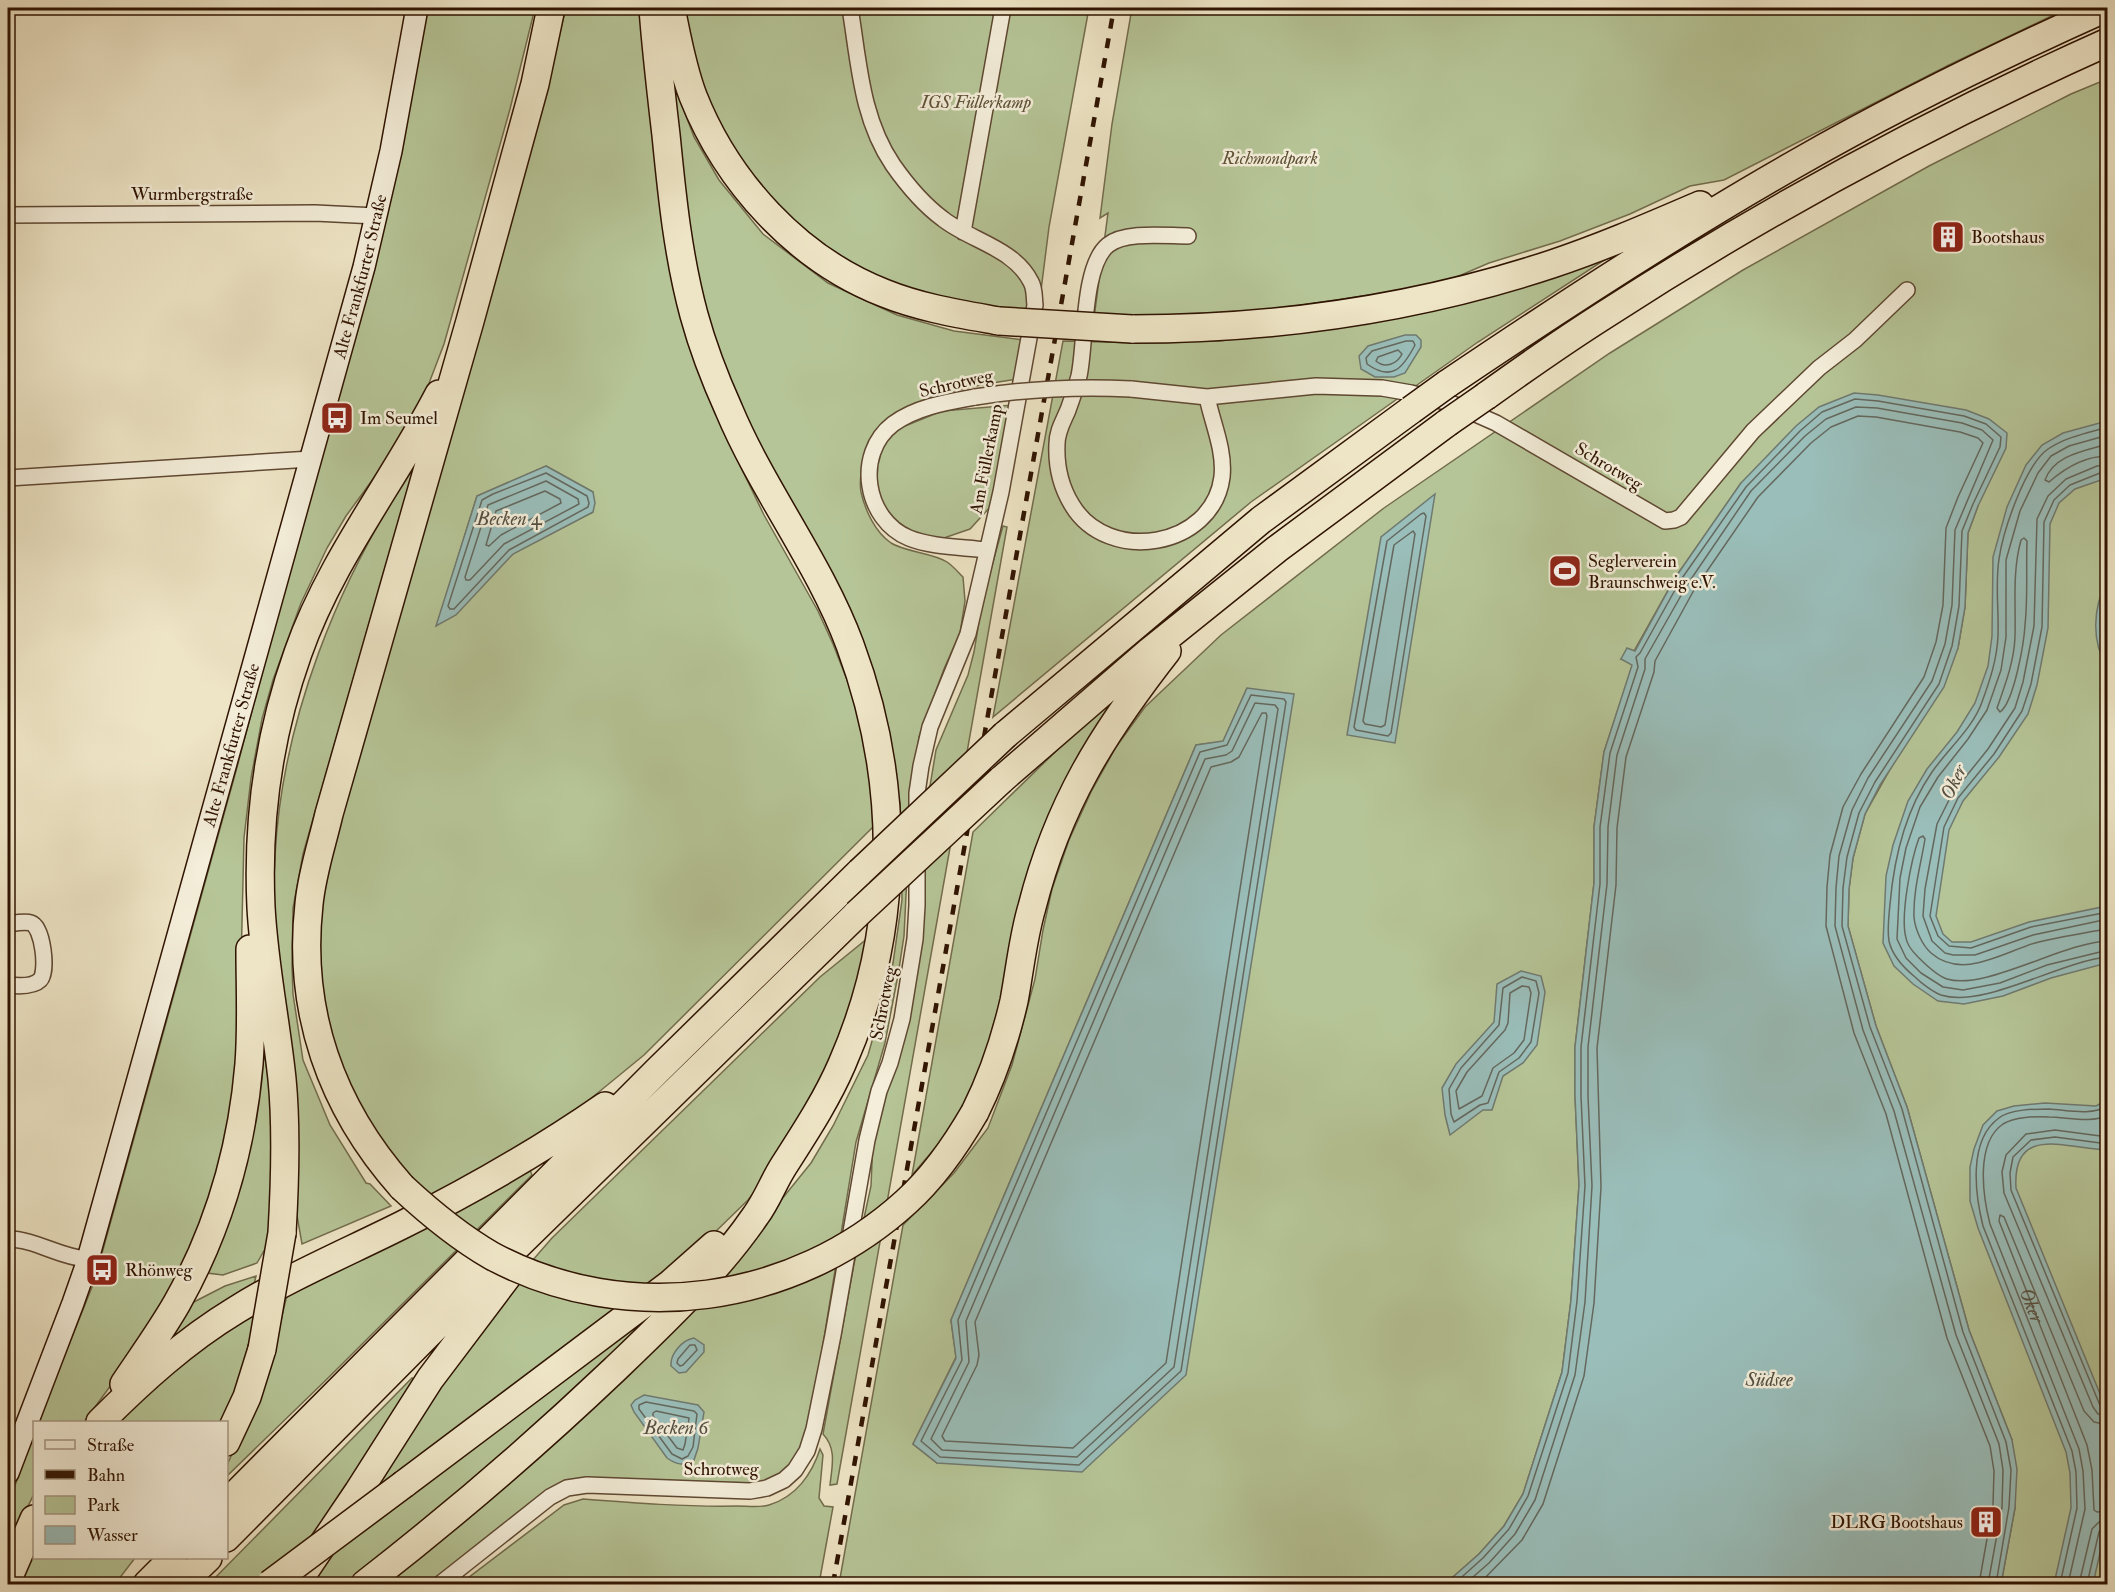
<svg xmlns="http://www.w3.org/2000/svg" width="2115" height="1592" viewBox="0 0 2115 1592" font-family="'IM FELL Double Pica',serif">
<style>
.green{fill:#b6c597;stroke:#726c4c;stroke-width:1.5;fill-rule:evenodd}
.water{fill:#9abeba;stroke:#6f7a70;stroke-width:1.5}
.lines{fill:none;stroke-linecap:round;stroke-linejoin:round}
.shore{stroke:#64685e;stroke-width:1.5}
.street-casing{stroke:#5f4832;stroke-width:18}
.secondary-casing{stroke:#2f1301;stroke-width:24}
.highway-casing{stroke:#2f1301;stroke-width:30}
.street{stroke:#f4eeda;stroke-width:15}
.secondary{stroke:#f4eeda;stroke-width:21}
.highway{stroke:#eee5c6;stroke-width:27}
.rail{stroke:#2f1301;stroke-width:4.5;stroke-dasharray:10 10;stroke-linecap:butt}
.street-bridge-casing{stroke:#5f4832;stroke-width:18;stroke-linecap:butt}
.highway-bridge-casing{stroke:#2f1301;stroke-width:30;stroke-linecap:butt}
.street-bridge{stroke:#f4eeda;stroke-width:15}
.highway-bridge{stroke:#eee5c6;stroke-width:27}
.labels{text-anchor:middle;stroke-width:5;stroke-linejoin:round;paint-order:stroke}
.park-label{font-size:18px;font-style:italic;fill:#5e5136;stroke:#f4eeda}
.street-label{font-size:18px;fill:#2f1301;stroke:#f4eeda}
.poi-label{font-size:18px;fill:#2f1301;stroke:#f4eeda;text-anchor:start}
.water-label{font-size:20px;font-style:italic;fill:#544f42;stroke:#f4eeda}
</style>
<rect width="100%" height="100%" fill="#eee5c6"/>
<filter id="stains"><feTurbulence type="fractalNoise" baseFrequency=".00333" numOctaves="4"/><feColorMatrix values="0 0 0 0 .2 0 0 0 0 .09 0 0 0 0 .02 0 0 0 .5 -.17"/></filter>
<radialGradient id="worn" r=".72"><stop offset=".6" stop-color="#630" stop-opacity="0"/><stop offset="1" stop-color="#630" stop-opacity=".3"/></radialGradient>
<path class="green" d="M428,8H535L510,109L444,344L423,399L376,475L346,516L327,548L301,603L273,680L262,719L251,778L244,838L240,1008L236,1089L226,1157L198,1240L133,1355L84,1422H38L94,1282L236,771L310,492L360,322L402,148Z
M566,8H640L646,48L677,300L698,371L720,424L764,515L818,611L833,644L849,685L860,722L868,757L876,824L644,1055L572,1114L432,1198L380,1152L339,1074L319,987V923L323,884L540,113ZM546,466L593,492V512L512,554L437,625L477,496Z
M682,8H1089L1049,227L1038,314L959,306L872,281L801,234L735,159L702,87Z
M1132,8H2068L1949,65L1724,180L1690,186L1630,214L1560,241L1489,263L1438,285L1248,313L1094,318L1108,213L1100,218L1112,124Z
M672,79L694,137L719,180L763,234L828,283L897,315L954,331L1023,340L1018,379C966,387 874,399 863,461C861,472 859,481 861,492C865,510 875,532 891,543C905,552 934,553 947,562C953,566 958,572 963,577L965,601L960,633L944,669L919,737L911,794L904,936L898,975L885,1043L856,1142L809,1430L794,1467L763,1484L551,1489L428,1584H376L773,1210L811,1163L833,1126L868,1055L881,1010L893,963L902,900L900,804L894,768L807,538L720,365L687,228Z
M2107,79V1584H2001L2015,1508L2012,1440L1969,1330L1907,1107L1876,1026L1848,926L1849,889L1853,858L1865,814L1958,648L1965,607L1968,533L1978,506L1741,483L1675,578L1634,651L1621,659L1633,664L1604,752L1594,827V883L1575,1047V1096L1579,1185L1571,1300L1562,1372L1523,1494L1504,1526L1479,1554L1445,1584H839L903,1225L954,1173L988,1128L1012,1065L1024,1020L1035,979L1043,930L1052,889L1069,840L1091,792L1116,747L1145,707L1221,635L1384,508L1610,353L1743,270L1929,166L2071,94ZM1247,688L937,1463L913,1444L956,1357L951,1320L1196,745L1223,742Z
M1612,255L1478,342L1251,502L993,717L1063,341L1144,343L1220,341L1282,333Z
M1013,405L991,506L970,529L941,539L907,531L887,516L876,492L874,470L883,443L900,428L942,411Z
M414,467L303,854L293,908L292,966L293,994L303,1060L330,1125L366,1183L370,1184L391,1206L302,1244L296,1210C291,1140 286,1071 281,1001C277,953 272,905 275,856C282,720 338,580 414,467Z
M1003,526L1007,527L837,1484L830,1485C832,1466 837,1449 823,1434L854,1264L871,1186L873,1139L922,914L928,798L936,750L968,675L974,652L983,598Z
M1128,681L1011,985L967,1111L912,1175L973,832Z
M868,938L846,1029L778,1161L748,1200L711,1236L650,1316L656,1318L576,1396L352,1584H306L398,1439L512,1284L552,1238L820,977Z
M263,1044L273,1111L274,1167L269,1242L257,1263L223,1275L207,1273Z
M530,1170L532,1175L326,1380L227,1476V1465L268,1375L287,1295Z
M256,1276L252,1293L164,1354L183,1309L188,1305L225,1286Z
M259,1306L235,1394L221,1422H114L158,1380Z
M412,1378L419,1382L289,1584H209Z
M34,1432V1494L8,1546V1505Z
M820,1449L823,1455L819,1498L824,1506L833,1507L819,1584H460L564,1505L583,1499C634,1503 686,1507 737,1506C747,1506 760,1508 769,1505C796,1497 812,1474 820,1449Z
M34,1539V1558H135L115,1584H15Z"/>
<path class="water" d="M1405,335H1416L1421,340V347L1405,373L1394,377H1375L1361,369L1359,356L1368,346Z
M1854,393L1878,395L1966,410L1989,419L2007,433L2006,448L1978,506L1968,533L1965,607L1958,648L1944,687L1880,785L1865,814L1853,858L1849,889L1848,926L1876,1026L1907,1107L1969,1330L2012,1440L2017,1469L2015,1508L2001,1584H1445L1479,1554L1504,1526L1523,1494L1562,1372L1571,1300L1579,1185L1575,1096V1047L1594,883V827L1604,752L1632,665L1621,659L1627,648L1635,651L1675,578L1741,483L1796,426L1819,407Z
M2107,421V478L2075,489L2059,503L2050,524L2048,628L2037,685L2028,714L1999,757L1963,801L1949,830L1936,916L1943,934L1952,942H1971L2029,922L2107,906V963L2051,978L2003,996L1964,1004L1938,1001L1913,984L1894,966L1883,943L1886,876L1893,845L1908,801L1927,769L1957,732L1975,703L1988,666L1992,636L1993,557L2007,507L2026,465L2042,445L2063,433Z
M546,466L593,492L595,503L593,512L513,554L456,615L436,626L477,496Z
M1435,494L1395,743L1347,735L1381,537Z
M2107,582V665C2091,643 2093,606 2107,582Z
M1247,688L1294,694L1186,1375L1082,1472L937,1463L913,1444L956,1358L951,1320L1196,745L1223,741Z
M1521,971L1541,976L1545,992L1537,1045L1523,1063L1503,1076L1492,1110H1483L1450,1135L1445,1115L1442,1088L1456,1064L1494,1022L1497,984Z
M2107,1100V1150C2068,1149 2012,1123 2016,1188L2107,1411V1522L2093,1584H2054L2071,1508L2070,1473L2066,1452L1978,1228L1970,1201V1167L1974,1149L1983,1125L1997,1111L2014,1106L2045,1103L2096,1106Z
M694,1338L704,1345V1352L686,1372L679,1373L671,1366C670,1354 682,1340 694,1338Z
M644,1395L698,1405L704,1412L698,1448L694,1460C683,1466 677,1465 667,1458L634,1412L631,1405L635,1400Z"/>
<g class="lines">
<g class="shore">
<path d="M1406,341H1413L1415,345C1403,368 1392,382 1367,364L1366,358L1372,351Z"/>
<path d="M1398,350L1402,354C1397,364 1385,369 1376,361L1378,357Z"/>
<path d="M2108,427C2087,433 2066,437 2048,449C2025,465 2003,531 1999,559C1995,584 1999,610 1998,636C1997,659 1990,680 1982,702C1973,728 1948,749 1932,772C1905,811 1894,858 1890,904C1889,915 1887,930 1889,941C1892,955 1904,968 1915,977C1921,983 1933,992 1941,995C1984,1009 2060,961 2108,957"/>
<path d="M2108,435L2069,446L2051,456L2038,473L2020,511L2006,560V637L2001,670L1987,710L1968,739L1938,777L1920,807L1906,848L1900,878L1897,939L1906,958L1921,973L1943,987L1963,990L2000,983L2047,965L2108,950"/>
<path d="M2108,444C2084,451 2054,455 2045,480L2049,482C2065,468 2086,456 2108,456"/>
<path d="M2108,465L2097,466L2066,479L2048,496L2037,519L2034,626L2023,682L2015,708L1988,749L1952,794L1937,824L1925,889L1923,916L1932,941L1945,953L1953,955H1975L2033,935L2108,919"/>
<path d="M2108,472L2100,473L2070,485L2054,500L2044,522L2042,627L2031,684L2022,711L1994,754L1958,798L1944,827L1930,916L1938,936L1949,946L1971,948L2031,927L2108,912"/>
<path d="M546,473L587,496L589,503L588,507L509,550L454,609H450L448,606L482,500L493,494Z"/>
<path d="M546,481L578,499L579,504L504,544L470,580H466L465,577L488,505Z"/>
<path d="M545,491L560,499L561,503L501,535L489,546L486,545L496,511Z"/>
<path d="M1424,513L1426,516L1391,733L1388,736L1356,730L1354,727L1387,541L1421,514Z"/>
<path d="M1413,531L1415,534L1385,725L1381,727L1365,724L1363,721L1394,545Z"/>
<path d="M2024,538L2027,541C2026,569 2028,597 2025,625C2024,643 2014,702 2000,712L1997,708C2005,685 2014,662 2015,637C2016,603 2012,573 2021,540Z"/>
<path d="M2108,595C2102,615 2099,636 2108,655"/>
<path d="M1251,695L1284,699L1286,702L1181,1371L1079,1465L940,1457L921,1441L962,1360L958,1320L1200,752L1227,745Z"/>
<path d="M1255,703L1275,705L1278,709L1174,1367L1077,1457L942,1450L931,1439L969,1362L966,1321L1205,759L1226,755L1232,751Z"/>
<path d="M1262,713H1266L1267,716L1166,1363L1073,1448L945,1441L942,1436L977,1365L979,1355L975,1322L1211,767L1231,762L1239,757Z"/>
<path d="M2108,929C2084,933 2059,937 2035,943C2002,953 1962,980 1931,953C1922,945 1915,929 1914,917C1913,891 1921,864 1925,839L1923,836L1919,838C1911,860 1900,916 1906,938C1907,945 1913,952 1918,957C1926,965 1937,976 1947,979C1985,991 2064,942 2108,941"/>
<path d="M1522,977L1536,981L1539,993L1531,1042L1519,1058L1499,1072L1488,1103L1480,1105L1454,1122L1451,1114L1449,1089L1461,1068L1499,1025L1503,988Z"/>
<path d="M1522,986L1529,987L1531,993L1524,1040L1514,1053L1493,1068L1482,1096L1459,1109L1456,1091L1467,1072L1505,1030L1508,1023L1510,993Z"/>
<path d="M2108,1137L2055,1130L2026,1134L2006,1155L2002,1172L2004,1193L2093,1407L2098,1414L2108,1416"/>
<path d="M2108,1144L2055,1137L2031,1140L2013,1157L2010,1173L2011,1190L2099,1403L2102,1407L2108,1408"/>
<path d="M690,1345H695L697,1350L683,1365L680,1366L677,1363L678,1359Z"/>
<path d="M646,1402L694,1411L697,1414L693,1447L688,1456L682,1459L672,1454L639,1409V1405Z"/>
<path d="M656,1411L689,1418L685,1444L683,1450L677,1448L653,1416V1413Z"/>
<path id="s1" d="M2108,1425L2094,1422L2084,1411L2004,1217L2000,1215L1999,1221L2087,1445L2092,1470L2094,1510L2097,1512L2108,1511"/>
<path d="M1454,1584L1483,1558L1509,1529L1528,1496L1568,1373L1577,1301L1585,1186L1581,1096V1047L1600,884V827L1610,753L1638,667L1636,657L1640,653L1680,581L1746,487L1800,431L1822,412L1855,399L1878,401L1964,416L1986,424L2001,437L2000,447L1973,504L1962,531L1959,606L1952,646L1939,684L1875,782L1859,813L1847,857L1843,888L1842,926L1870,1027L1902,1109L1963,1332L2006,1442L2011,1470L2009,1507L1996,1584"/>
<path d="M1465,1584L1489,1563L1515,1534L1535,1500L1575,1375L1585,1302L1592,1186L1588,1096V1047L1607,884L1608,827L1617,755L1645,669V659L1687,585L1751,491L1805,436L1826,419L1856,407L1877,408L1962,423L1982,430L1993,440L1955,530L1952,605L1945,644L1932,681L1868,778L1852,810L1839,856L1836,888L1835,926L1863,1030L1894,1111L1956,1335L1999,1444L2003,1470L2002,1507L1988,1584"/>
<path d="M1479,1584L1522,1540L1543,1504L1584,1376L1594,1303L1601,1187L1597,1048L1616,885L1617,828L1626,757L1654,672L1655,661L1694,590L1758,497L1811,443L1831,427L1858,416L1876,417L1960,432L1978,438L1983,443L1958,497L1946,528L1943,605L1936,642L1924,677L1861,774L1843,807L1830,855L1827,887L1826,926L1854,1033L1886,1114L1947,1338L1990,1446L1994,1471L1993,1505L1979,1584"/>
<path d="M2060,1584L2077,1508L2076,1472L2072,1451L1983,1226C1975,1194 1968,1140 1999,1118C2010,1109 2035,1109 2049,1109C2068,1110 2090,1116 2108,1106"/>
<path d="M2068,1584L2085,1509L2083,1471L2079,1449L1990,1224C1983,1197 1975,1143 2003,1124C2014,1117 2036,1116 2049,1117C2067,1117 2091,1124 2108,1115"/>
<path d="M2079,1584L2092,1529L2099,1522L2108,1520"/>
<path d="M2087,1584L2099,1532L2102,1528L2108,1527"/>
</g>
<defs>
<path id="street" d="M8,215L315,213L376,216
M963,232L1003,8
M1188,236C1166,236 1125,231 1108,245C1082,266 1086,344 1079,376C1076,387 1072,399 1068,410C1063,422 1057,431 1057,444C1056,465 1061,487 1072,505C1108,565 1213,548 1222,477C1225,450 1212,422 1207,397
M1131,389L1207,397L1316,386L1382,388L1411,393L1453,404L1496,423L1665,521L1674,520L1681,517L1753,431L1819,368L1855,340L1907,290
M975,397C947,402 916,407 893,424C854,454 865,520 909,538C931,547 963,547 986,550
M8,478L311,459
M8,924C15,923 25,921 31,923C43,927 48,972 40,980C33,987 17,986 8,985
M8,1239C35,1239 59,1257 86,1259
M440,1584L550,1497L567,1488L587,1485L750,1491L767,1488L784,1480L795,1470L807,1451L814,1429L833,1335L867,1140L879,1091L890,1063L902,1019L915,939L917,905V793L921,766L930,727L968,634L1001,492L1035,305C1034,298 1035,289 1031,282C1014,248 971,241 943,219C924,205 907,185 893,165C861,118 859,62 850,8"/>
<g id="secondary">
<path id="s2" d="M8,1473L73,1303L86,1266L364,267L391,151L417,8"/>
</g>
<path id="highway" d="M671,8C677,37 682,67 693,96C727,182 797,259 884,293C921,308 960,314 999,321
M1132,329C1276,329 1416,309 1552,264C1603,247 1651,226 1700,205
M1447,384C1561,307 1677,231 1797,163C1895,107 2003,54 2106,8
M1486,396C1525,368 1565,340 1606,314C1765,211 1934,120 2108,42
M1005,735L1261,520L1411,410
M1001,780L1150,651L1277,549L1447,423
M975,1112C993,1076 1005,1040 1014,1001C1020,969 1023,937 1032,907C1058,804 1103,733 1167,651
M402,1187C331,1107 297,1011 309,904C312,873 322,844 329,814L470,321L535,84L551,8
M282,1233C285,1182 287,1130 282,1079C276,1021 264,965 261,907C257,821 269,734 298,653C331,559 394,481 439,394
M124,1384C142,1357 161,1331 177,1303C218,1230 242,1148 249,1064C252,1026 250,988 250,949
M100,1422C142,1380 185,1341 236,1310C289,1277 346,1253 402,1225C472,1190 540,1151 605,1106
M226,1442L247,1397L262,1349
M404,1484L670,1284L714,1245
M226,1504L658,1070L860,872
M226,1538L474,1288L857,914
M8,1579L34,1519
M147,1584L173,1558
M181,1584L208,1558
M296,1584L358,1492L430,1379L513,1269
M365,1584C451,1517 535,1445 614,1370C664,1322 717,1272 756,1215C767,1200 773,1183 783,1167C804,1134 826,1101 842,1064C901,930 901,782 850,645C819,562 763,491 729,410C715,379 703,348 694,315C678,256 672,196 666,135C661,92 656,50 653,8"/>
</defs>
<use href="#street" class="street-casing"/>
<use href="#secondary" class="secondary-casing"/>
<use href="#highway" class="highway-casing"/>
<use href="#street" class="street"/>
<use href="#secondary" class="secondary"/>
<use href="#highway" class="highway"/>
<path class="rail" d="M833,1584L1114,8"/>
<defs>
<path id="street-bridge" d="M975,397C1027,389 1078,386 1131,389"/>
<path id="highway-bridge" d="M999,321L1132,329
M1411,410L1447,384
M1447,423L1486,396
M860,872L1005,735
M857,914L1001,780
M402,1187C430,1213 459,1237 492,1256C627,1328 794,1304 906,1202C935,1176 956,1145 975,1112
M262,1349L282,1233
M270,1584L404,1484"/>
</defs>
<use href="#street-bridge" class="street-bridge-casing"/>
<use href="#highway-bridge" class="highway-bridge-casing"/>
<use href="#street-bridge" class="street-bridge"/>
<use href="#highway-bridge" class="highway-bridge"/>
</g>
<defs>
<symbol id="building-square" viewBox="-11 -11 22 22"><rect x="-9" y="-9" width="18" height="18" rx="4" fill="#8f2418" stroke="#f4eeda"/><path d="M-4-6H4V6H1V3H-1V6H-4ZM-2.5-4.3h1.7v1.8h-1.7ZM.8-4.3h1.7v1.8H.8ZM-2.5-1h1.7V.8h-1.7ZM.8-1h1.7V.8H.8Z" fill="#fff"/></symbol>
<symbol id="bus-square" viewBox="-11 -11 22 22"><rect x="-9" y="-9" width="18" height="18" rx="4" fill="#8f2418" stroke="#f4eeda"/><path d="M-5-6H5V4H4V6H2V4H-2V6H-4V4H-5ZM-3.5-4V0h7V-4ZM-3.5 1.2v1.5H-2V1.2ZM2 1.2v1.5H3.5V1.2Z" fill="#fff"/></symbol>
<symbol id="stadium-square" viewBox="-11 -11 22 22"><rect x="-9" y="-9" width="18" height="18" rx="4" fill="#8f2418" stroke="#f4eeda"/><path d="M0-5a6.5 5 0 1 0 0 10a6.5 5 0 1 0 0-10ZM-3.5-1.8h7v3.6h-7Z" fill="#fff"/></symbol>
</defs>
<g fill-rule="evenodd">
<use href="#building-square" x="1929" y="218" width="38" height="38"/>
<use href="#bus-square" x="318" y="399" width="38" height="38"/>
<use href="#stadium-square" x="1546" y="552" width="38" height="38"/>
<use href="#bus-square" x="83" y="1251" width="38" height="38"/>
<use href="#building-square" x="1967" y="1503" width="38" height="38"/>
</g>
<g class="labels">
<g class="park-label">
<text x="976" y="108">IGS Füllerkamp</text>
<text x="1270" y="164">Richmondpark</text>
</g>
<g class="street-label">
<text x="192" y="200">Wurmbergstraße</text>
<text dy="6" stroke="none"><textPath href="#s2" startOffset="1248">Alte Frankfurter Straße</textPath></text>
<text transform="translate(956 383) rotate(-13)" y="6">Schrotweg</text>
<text transform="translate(986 459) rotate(-79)" y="6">Am Füllerkamp</text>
<text transform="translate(1609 466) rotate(31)" y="6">Schrotweg</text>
<text dy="6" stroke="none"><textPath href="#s2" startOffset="762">Alte Frankfurter Straße</textPath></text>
<text transform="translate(883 1003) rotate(-79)" y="6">Schrotweg</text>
<text x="721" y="1475">Schrotweg</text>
</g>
<g class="poi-label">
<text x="1971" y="243">Bootshaus</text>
<text x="360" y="424">Im Seumel</text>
<text x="1588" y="567">Seglerverein<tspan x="1588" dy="21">Braunschweig e.V.</tspan></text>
<text x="125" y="1276">Rhönweg</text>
<text x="1963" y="1528" text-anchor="end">DLRG Bootshaus</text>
</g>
<g class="water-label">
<text x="509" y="525">Becken 4</text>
<text transform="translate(1953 782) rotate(-65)" y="7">Oker</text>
<text dy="7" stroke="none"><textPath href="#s1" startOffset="340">Oker</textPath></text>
<text x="1769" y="1386">Südsee</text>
<text x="676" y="1434">Becken 6</text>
</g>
</g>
<rect width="2115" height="1592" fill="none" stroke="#eee5c6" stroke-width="30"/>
<rect x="9" y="9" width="2097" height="1574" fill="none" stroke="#2f1301" stroke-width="3"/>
<rect x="15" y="15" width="2085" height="1562" fill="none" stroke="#2f1301" stroke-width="1.5"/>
<rect x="33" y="1421" width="195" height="138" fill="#f4eeda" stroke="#a59683" stroke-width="1.5"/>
<rect x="45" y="1440" width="30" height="9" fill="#f4eeda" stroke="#a59683" stroke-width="1.5"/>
<text x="87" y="1451" font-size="18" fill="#2f1301">Straße</text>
<rect x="45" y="1470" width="30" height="9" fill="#2f1301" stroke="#a59683" stroke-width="1.5"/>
<text x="87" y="1481" font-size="18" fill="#2f1301">Bahn</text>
<rect x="45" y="1496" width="30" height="18" fill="#b6c597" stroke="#a59683" stroke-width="1.5"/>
<text x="87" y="1511" font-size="18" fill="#2f1301">Park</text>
<rect x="45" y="1526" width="30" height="18" fill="#9abeba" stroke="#a59683" stroke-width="1.5"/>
<text x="87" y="1541" font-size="18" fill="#2f1301">Wasser</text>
<rect width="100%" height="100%" filter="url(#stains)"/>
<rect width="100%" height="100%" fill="url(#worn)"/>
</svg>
